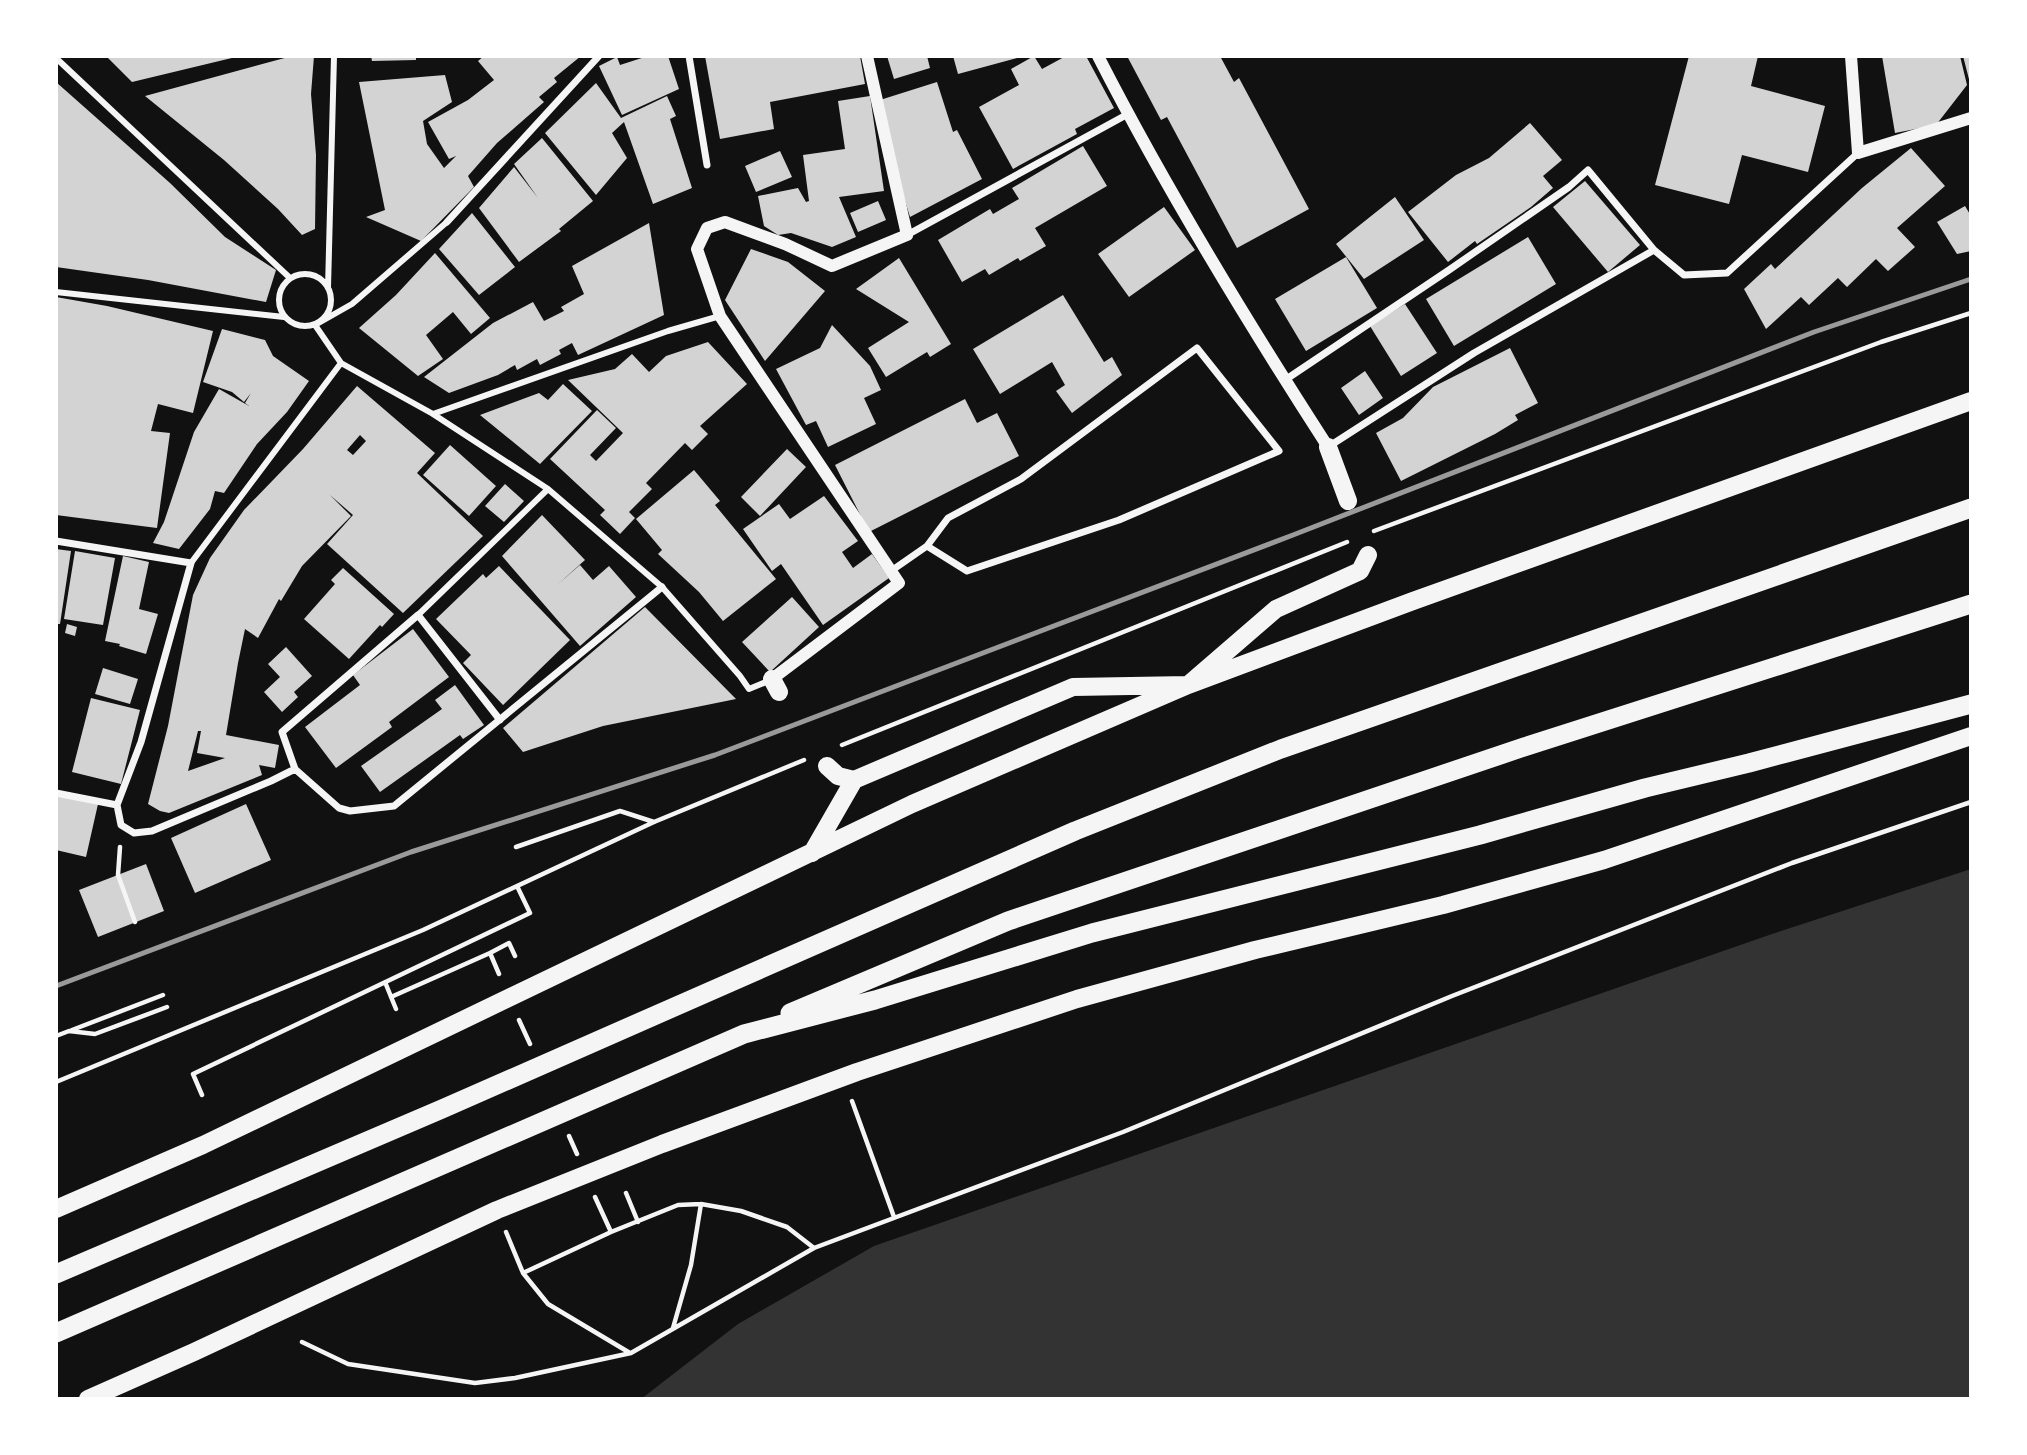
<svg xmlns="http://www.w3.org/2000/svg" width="2027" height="1455" viewBox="0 0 2027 1455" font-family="'IBM Plex Sans',sans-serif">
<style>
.water{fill:#333}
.building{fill:#d3d3d3;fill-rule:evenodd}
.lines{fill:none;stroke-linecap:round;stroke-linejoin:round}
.path{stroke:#f5f5f5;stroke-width:4.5}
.pedestrian{stroke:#f5f5f5;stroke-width:6}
.minor{stroke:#f5f5f5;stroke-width:7}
.tertiary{stroke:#f5f5f5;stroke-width:12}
.primary{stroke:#f5f5f5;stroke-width:18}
.trunk{stroke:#f5f5f5;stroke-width:19}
.rail{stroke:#9a9a9a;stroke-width:5}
</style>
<rect width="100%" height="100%" fill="#111"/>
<path class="water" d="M1971,869V1399H641L738,1324L874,1246L1772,934Z"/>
<path class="building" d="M106,56H236V57L132,82Z
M292,56H314L311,94L316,155L315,229L302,235L278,209L224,160L145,96Z
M371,56H416V60L372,61Z
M484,56H581L554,78L557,82L539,97L544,102L497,143L468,176L474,187L421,241L366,217L385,210L359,82L445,75L452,102L423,121L427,144L444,168L456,156L449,159L428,122L468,100L494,80L478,61Z
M648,56H668L679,89L622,115L599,66L617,57L620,65Z
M705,56H860L865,84L770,102L774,129L720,139Z
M887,56H927L930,68L894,79Z
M953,56H1021V57L958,74Z
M1034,56L1042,69L1066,56H1086L1114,108L1075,129L1077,134L1013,169L979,107L1019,85L1011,69Z
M1127,56H1220L1234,82L1239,78L1309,209L1237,248L1167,117L1161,120Z
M1689,56H1758L1751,86L1825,106L1808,172L1742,155L1729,204L1655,185Z
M1882,56H1960L1967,85L1936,125L1895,133Z
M1963,56H1971V83H1970Z
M56,82L170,183L225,237L276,270L266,302L148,280L56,267Z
M937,82L953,132L957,130L982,179L910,217L893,162L880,100Z
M596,83L621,118L667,96L676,116L670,119L692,188L653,204L624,122L612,133L627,158L596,195L545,133Z
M870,96L884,191L839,197L856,237L832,247L791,233L778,235L764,226L758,196L798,188L806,202L809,201L803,155L845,149L838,101Z
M1530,123L1562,160L1543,176L1553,188L1531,207L1477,244L1475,241L1448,262L1408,212L1456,175L1489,158Z
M542,138L593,201L559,229L561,231L519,262L479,208L514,167L538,198L514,164Z
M1083,146L1107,186L1035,228L1046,246L1020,261L1018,258L989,275L985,269L962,282L938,240L990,209L993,214L1019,199L1012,188Z
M1911,148L1945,186L1897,228L1915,247L1888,271L1876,259L1847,287L1838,278L1809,305L1801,297L1766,329L1744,289L1771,264L1775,269L1862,188Z
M780,151L792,177L756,192L745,166Z
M1585,181L1640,245L1608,272L1553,207Z
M1395,197L1424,240L1364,279L1336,244Z
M878,201L886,220L858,232L850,213Z
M1965,206L1971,216V251L1957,254L1937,222Z
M1164,207L1195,250L1129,297L1098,254Z
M472,213L515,267L479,295L439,249Z
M649,223L664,315L578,355L572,343L559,350L561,354L540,365L537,359L517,370L515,365L498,375L449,393L424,377L493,323L533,302L544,321L564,311L561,307L584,294L572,266Z
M1528,237L1556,284L1454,346L1426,299Z
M751,249L788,262L825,291L765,361L725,300Z
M435,253L490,318L471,334L453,312L426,335L443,359L418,376L359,328L396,295Z
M1346,257L1377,308L1306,351L1275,299Z
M899,258L951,344L930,357L927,352L886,377L868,348L909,322L856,289Z
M1063,295L1104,362L1112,357L1122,375L1072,413L1056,391L1065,385L1052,362L1000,394L973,349Z
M56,297L107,306L213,331L193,413L158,404L151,431L170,433L157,528L56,515Z
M1405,304L1437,353L1401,376L1370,326Z
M832,325L870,366L881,390L864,398L876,424L828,447L816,421L806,425L776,369L820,348Z
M222,329L265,340L273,356L309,381L287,412L257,444L224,493L215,491L210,509L179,549L153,543L164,522L194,432L219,389L249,406L245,403L251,393L244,402L232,392L203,382Z
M708,342L747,384L700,426L708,434L692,450L685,443L646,483L652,489L629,512L635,518L620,534L600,515L605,510L550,459L597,410L616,428L590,455L596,461L623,433L568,380L615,369L632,354L649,372L666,356Z
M1510,348L1538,403L1515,415L1518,420L1495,434L1401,481L1376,433L1403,418L1433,387Z
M1365,371L1383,398L1359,415L1341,388Z
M563,384L592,411L540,464L480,415L539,393L548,400Z
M357,386L435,453L417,473L483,536L403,613L327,544L353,515L330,495L351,516L302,566L281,601L279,599L258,638L245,629L238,663L226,735L279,745L275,768L259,765L262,775L169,813L160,811L148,804L168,726L193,595L210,558L244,510L303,449ZM360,435L366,441L353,455L347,450ZM198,731H201L197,753L225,758L188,771Z
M965,399L977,423L997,413L1019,456L869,532L835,465Z
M450,445L496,486L469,516L423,475Z
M787,449L806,467L760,516L741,497Z
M694,470L720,501L715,505L776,579L723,621L699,592L658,554L662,550L636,519Z
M505,484L524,501L504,522L485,506Z
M824,496L858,541L842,552L853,568L872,554L889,578L823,625L781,564L772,571L743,529L779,504L790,519Z
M542,515L585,560L557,585L580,565L593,580L609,566L636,597L580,646L502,556Z
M56,549L71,551L60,624H56Z
M75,551L115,558L103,625L64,619Z
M123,556L149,562L139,609L158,614L146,654L119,646L120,644L105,641Z
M499,566L570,640L503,705L463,663L471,655L436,619L483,574L486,578Z
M343,568L394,614L382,627L380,625L349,659L304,619L335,584L331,580Z
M792,597L819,627L770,672L742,642Z
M645,607L736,699L603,726L523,752L503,728Z
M67,624L77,627L75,636L65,633Z
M413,629L449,677L389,722L392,727L336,768L305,727L360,685L353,675Z
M286,647L312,676L294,692L298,697L282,712L264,692L280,677L268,664Z
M103,668L138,679L130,704L95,694Z
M455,685L484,725L463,739L460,735L380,792L361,766L442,709L435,700Z
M91,698L140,710L121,784L72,772Z
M58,795L98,804L86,857L56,850V805Z
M246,804L271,860L195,893L171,838Z
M146,864L164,911L98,937L79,890Z"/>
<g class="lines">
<path class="path" d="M1374,531L1881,342L1971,313
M842,745L1347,542
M120,847L118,875L135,922
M516,847L620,811L654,822
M499,974L490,953L509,943L515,956
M385,982L396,1009
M391,997L490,953
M519,1020L530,1044
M72,1030L163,995
M56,1036L69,1031L95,1034L167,1007
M56,1082L423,930L654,822L804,760
M202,1095L193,1074L530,913L517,886
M852,1101L894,1217
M569,1136L577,1154
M626,1193L638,1222
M595,1197L611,1232L678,1205L701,1204L741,1211L787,1227L814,1248
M506,1232L523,1273L548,1304L630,1353
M523,1273L611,1232
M673,1328L691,1265L701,1204
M302,1342L348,1364L475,1383L515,1378L631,1353L814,1248L1123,1132L1452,996L1792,863L1971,802"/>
<path class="pedestrian" d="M56,58L290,278
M447,222L352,304L315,325L341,363L433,414L548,489L662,587L740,676L749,689L771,680
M279 300a26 26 0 1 1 52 0a26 26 0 1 1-52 0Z
M328,288L334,56
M56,292L284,317
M433,414L668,331L720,316
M191,563L341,363
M418,615L548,489"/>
<path class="minor" d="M689,56L707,165
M447,222L599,56
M907,235L1128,114
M1285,380L1449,270L1569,187L1588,170L1654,250L1684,275L1727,273L1858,153
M1328,447L1474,353L1654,250
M56,541L191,563L141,742L117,805
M891,571L927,546L948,518L1021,479L1197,348L1279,451L1119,520L967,571L927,546
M500,720L418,615L282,732L295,769L339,808L350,811L394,806L662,587
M56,793L117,805
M117,805L121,825L134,833L152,831L271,781L295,769"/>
<path class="tertiary" d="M1098,56C1167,191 1246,320 1328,447
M1851,56L1858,153L1971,118
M772,679L899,583L720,316L697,249L707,228L725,222L785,244L832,266L907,235L867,56"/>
<path class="primary" d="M1328,447L1348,501
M772,679L779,692
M827,766L838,776L854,780
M812,853L854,780L1073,687L1188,685L1276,609L1360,571L1368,555
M56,1209L203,1145L912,804L1188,685L1413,601L1971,401
M88,1399L194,1352L497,1210L662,1144L857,1072L1077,999L1255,950L1443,905L1604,860L1971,736"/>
<path class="trunk" d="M790,1013L1008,921L1524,747L1971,604
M56,1274L442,1109L1075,831L1281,749L1971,508
M56,1333L744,1034L875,1000L1092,933L1480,835L1645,788L1749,763L1971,704"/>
<path class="rail" d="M56,986L411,852L715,755L1293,535L1814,332L1971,279"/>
</g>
<rect width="2027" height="1455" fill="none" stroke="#ffffff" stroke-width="116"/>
</svg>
